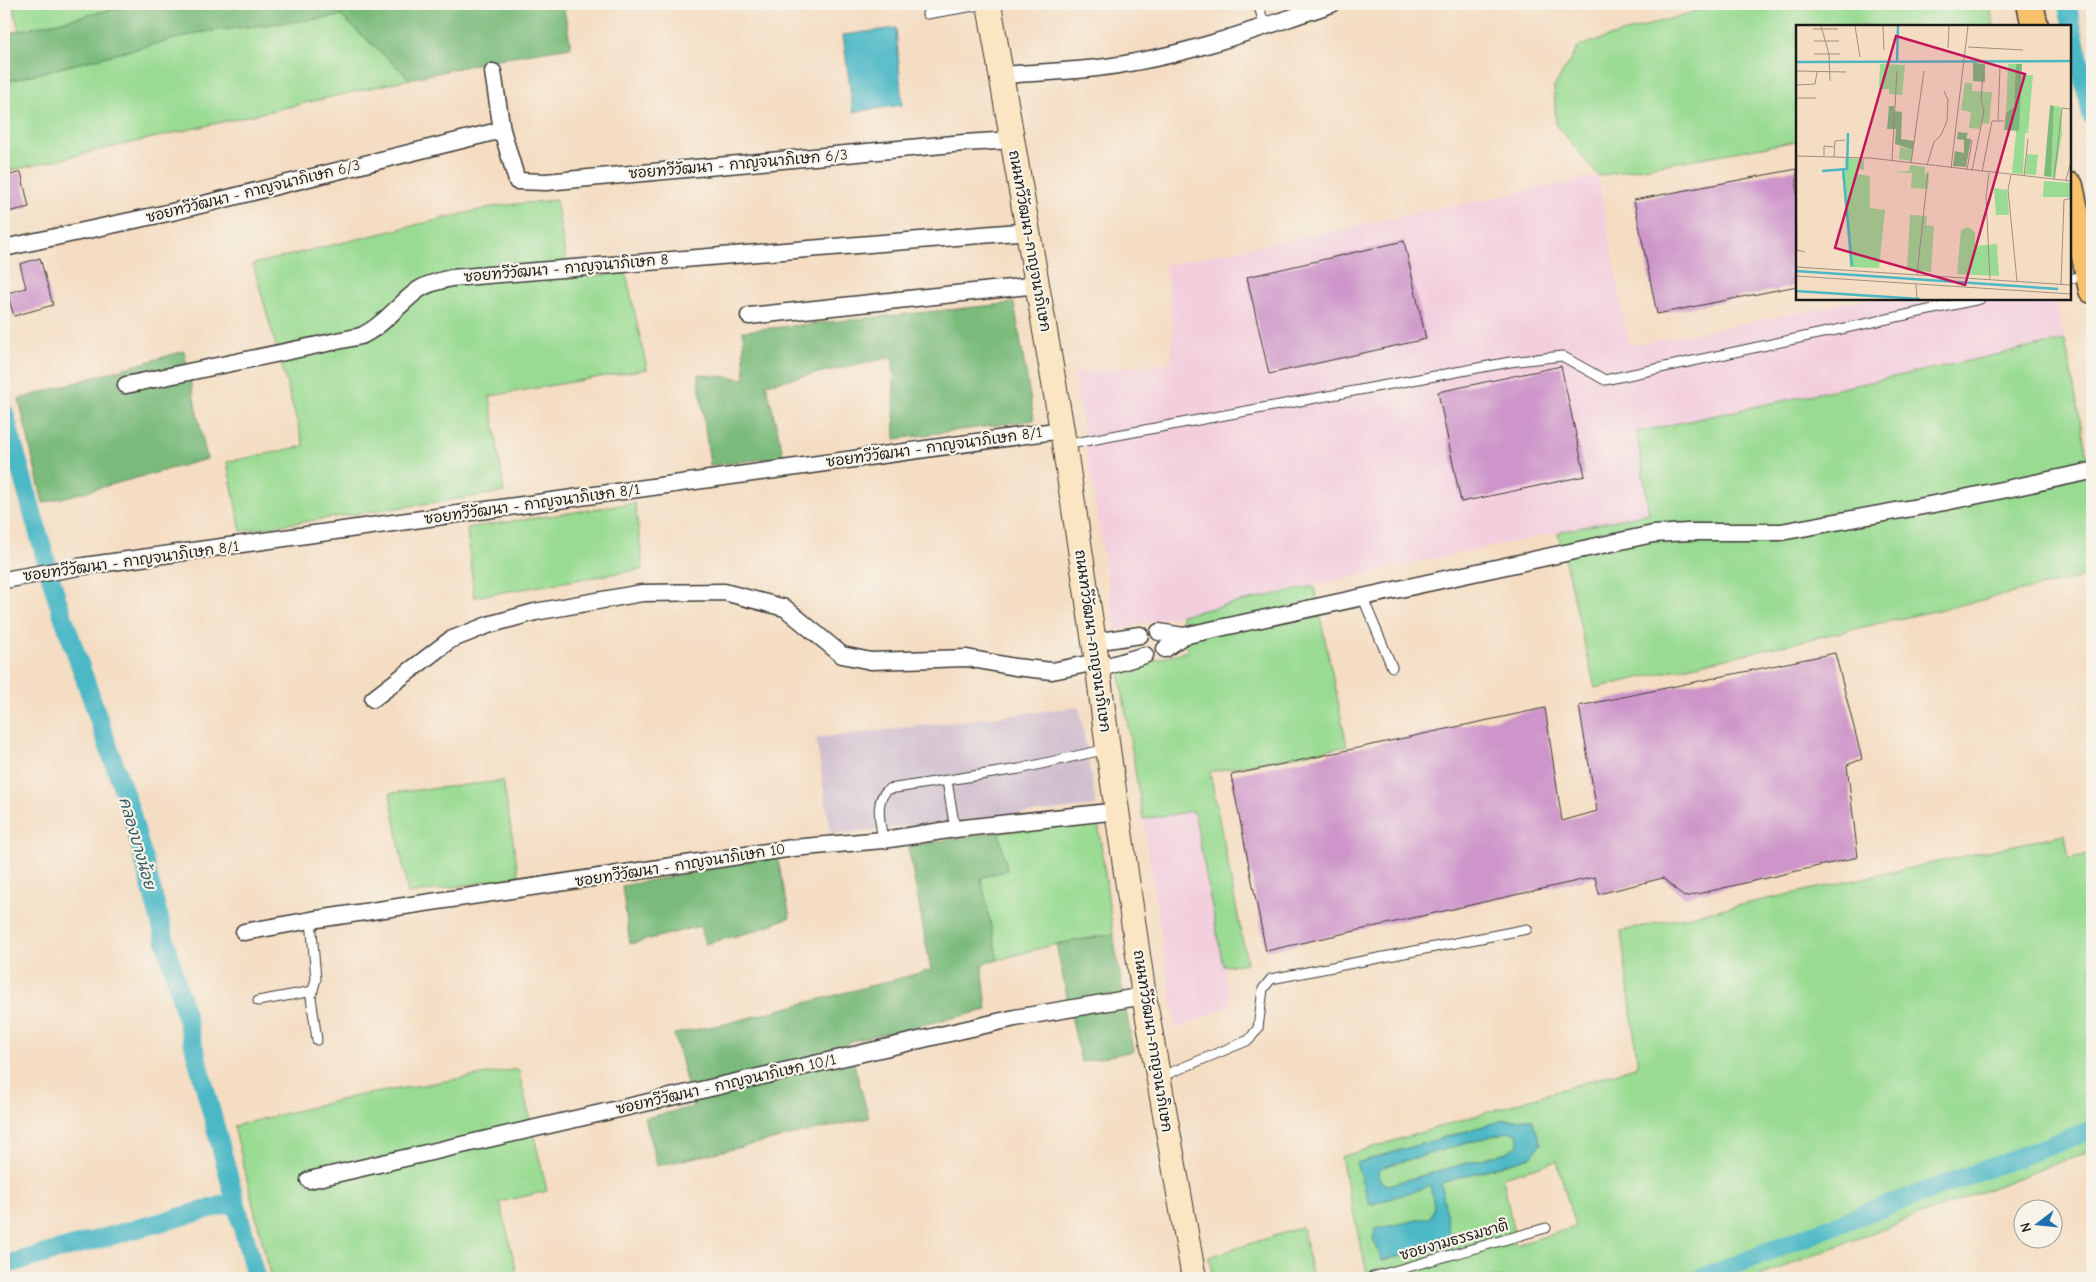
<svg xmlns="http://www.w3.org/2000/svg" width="2096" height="1282" viewBox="0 0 2096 1282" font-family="'Comic Neue','Playpen Sans Thai',sans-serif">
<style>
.built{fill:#f3cfde}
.industrial{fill:#cfbdce}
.green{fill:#99db92;stroke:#5a7c57;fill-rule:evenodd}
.forest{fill:#7abb7c;stroke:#4b6c4c}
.water{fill:#4bb8c6;stroke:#346a71;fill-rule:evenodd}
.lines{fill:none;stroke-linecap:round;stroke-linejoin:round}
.canal{stroke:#4bb8c6;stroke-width:19}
.building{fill:#cd95c9}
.lane-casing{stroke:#3c3935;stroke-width:11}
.street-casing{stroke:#3c3935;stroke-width:19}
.secondary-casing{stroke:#3c3935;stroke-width:26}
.primary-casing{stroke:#3c3935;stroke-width:29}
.lane{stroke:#fff;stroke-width:9}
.street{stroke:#fff;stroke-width:16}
.secondary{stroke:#fbe6c4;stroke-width:24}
.primary{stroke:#f6c16b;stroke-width:26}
.labels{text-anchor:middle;stroke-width:4.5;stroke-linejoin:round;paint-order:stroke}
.street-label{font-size:15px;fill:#1c1c1c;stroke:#f7f3e8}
.water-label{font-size:16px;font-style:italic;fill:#2f5a60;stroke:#f7f3e8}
.inset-river{fill:none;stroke:#4bb8c6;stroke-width:2.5}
.inset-road{fill:none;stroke:#9e9080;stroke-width:1}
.view{fill:#c2185b;fill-opacity:0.15;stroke:#c2185b;stroke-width:2.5}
.inset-edge{fill:none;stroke:#1c1c1c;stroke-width:2.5}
</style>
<rect width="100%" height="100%" fill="#f7f3e8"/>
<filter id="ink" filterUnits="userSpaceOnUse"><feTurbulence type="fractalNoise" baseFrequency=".02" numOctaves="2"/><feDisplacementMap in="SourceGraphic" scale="10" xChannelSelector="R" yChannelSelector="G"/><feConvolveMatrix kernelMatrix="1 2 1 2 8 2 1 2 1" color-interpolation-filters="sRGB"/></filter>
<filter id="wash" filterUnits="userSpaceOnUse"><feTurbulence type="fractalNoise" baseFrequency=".0096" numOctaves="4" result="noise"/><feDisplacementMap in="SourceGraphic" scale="20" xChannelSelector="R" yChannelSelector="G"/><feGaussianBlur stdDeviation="1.12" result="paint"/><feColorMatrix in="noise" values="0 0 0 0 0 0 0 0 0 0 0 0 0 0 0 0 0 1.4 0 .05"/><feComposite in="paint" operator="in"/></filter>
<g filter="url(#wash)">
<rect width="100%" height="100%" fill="#f4ddc2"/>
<path class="built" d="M1598,176L1629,346L1866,299H2054L2065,340L1637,432L1649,513L1414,563L1116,630L1074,373L1171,363L1173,330L1165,265Z
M1194,811L1231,1005L1176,1029L1143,819Z"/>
<path class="industrial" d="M1079,707L1096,806L831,834L816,738Z"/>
<path class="green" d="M13,4H137L19,31Z
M1705,4H1989L1994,26H1797V141L1598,176L1556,124L1554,87L1579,46L1706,8Z
M341,16L410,79L4,172V82L203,32Z
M556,200L569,278L626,273L647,369L490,396L504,492L241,531L227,462L304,446L253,264L496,206Z
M2065,340L2092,482V575L1595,688L1558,532L1649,513L1637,432Z
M635,503L643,569L474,597L467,528Z
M1314,586L1347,746L1210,772L1247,963L1223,966L1194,811L1143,819L1119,671L1187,651L1181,615Z
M503,781L519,877L408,894L390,793Z
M1098,822L1113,934L1056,944L998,960L980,877L1007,870L999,832Z
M2065,834L2069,859L2092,853V1150L1754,1278H1368L1341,1157L1638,1066L1621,931ZM1532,1119L1531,1157L1441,1183L1450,1243L1428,1251L1382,1260L1431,1217L1434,1206L1430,1185L1370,1205L1356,1163L1504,1120ZM1557,1161L1575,1227L1516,1245L1503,1177Z
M518,1069L547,1191L500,1202L518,1278H271L234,1126L356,1096Z
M1506,1132L1517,1133L1519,1145L1507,1152L1388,1185L1380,1181L1378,1171L1386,1166Z
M1302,1227L1313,1278H1213L1209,1257Z"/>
<path class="forest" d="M137,4H563L571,47L507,57L410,79L341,16L203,32L4,82V34Z
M1014,303L1034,420L895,439L893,357L766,384L784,457L710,465L698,374L745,379L743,331Z
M184,351L207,459L43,503L19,399Z
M999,832L1007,870L981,878L998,960L982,964L987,1010L848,1042L869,1118L657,1166L645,1118L693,1107L674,1034L725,1024L931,970L908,846Z
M777,856L790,917L755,931L705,944L700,926L630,944L622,886Z
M1113,934L1133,1051L1081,1062L1056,944Z"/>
<path class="water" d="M896,28L902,105L853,112L843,35Z
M1532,1119L1541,1144L1531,1157L1441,1183L1451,1243L1428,1251L1382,1260L1373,1239L1375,1229L1431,1217L1434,1206L1430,1186L1370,1205L1356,1163L1504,1120ZM1506,1132L1517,1133L1519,1145L1507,1152L1388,1185L1380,1181L1378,1171L1386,1166Z"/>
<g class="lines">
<path class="canal" d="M2067,4L2092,117
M4,412L57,599L130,809L256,1278
M4,1265L235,1202
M1702,1278L1856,1217L2092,1130"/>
</g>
<g id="blocks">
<path class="building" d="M1797,169V286L1657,314L1634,200Z
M21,172L29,207L4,213V177Z
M1404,241L1426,339L1269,374L1247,277Z
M40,258L53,305L14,316L7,293L26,288L20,264Z
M1561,366L1585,476L1461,502L1438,392Z
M1835,653L1862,759L1847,765L1858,857L1684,897L1663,878L1599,894L1595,877L1266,951L1231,775L1545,708L1562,821L1597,811L1579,706Z"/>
</g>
</g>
<g filter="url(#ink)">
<use href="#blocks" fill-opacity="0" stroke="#3c3935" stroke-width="1"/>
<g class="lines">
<defs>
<path id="lane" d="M1258,4L1265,26
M927,14L986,4
M2070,279L2087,275
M1064,445L1510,362L1562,356L1605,380L1980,299
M1362,596L1392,667
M947,781L955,829
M883,840C881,825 873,799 889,789L1019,769L1107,749
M311,920L316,979L311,997L317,1040
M258,1001L313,991
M1160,1077L1249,1040L1258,1028L1263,989L1271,979L1527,929
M1369,1278L1546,1228"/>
<path id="street" d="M493,72L502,130L517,181L546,182L964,143L1013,140
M1002,75C1046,72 1091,71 1135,62C1203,50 1267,25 1332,4
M4,248L172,212L502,130
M749,316L1038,285
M126,385L361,336C383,326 399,304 418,290C428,283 440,281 451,278L1029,231
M4,580L84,566L1062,430
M1159,632L1183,636L1653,534L1688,532H1781L1945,502L2092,471
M1094,642L1140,635
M1165,649L1183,636
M1098,669L1145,655
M373,699L450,640L488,625L535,612L642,593L724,592L785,608L842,655L871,661L967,658L1015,667L1052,671L1097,662
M244,932L311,920L793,848L883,840L955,829L1118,811
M309,1180L1015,1018L1144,996"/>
<path id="secondary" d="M989,4L1062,430L1097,662L1108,749L1144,996L1194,1278"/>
<path id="primary" d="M2030,4L2035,26
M2070,186L2092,290"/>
</defs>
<use href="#lane" class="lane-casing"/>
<use href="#street" class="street-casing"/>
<use href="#secondary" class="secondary-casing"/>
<use href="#primary" class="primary-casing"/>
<use href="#lane" class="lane"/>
<use href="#street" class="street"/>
<use href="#secondary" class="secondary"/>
<use href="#primary" class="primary"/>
</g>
</g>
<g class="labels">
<g class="street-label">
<text transform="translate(738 164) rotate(-5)" y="5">ซอยทวีวัฒนา - กาญจนาภิเษก 6/3</text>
<text transform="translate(253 191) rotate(-14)" y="5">ซอยทวีวัฒนา - กาญจนาภิเษก 6/3</text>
<text transform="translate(1030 241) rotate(80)" y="5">ถนนทวีวัฒนา-กาญจนาภิเษก</text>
<text transform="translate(566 268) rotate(-5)" y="5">ซอยทวีวัฒนา - กาญจนาภิเษก 8</text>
<text transform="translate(934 447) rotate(-8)" y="5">ซอยทวีวัฒนา - กาญจนาภิเษก 8/1</text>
<text transform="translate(532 504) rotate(-8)" y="5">ซอยทวีวัฒนา - กาญจนาภิเษก 8/1</text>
<text transform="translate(131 561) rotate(-8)" y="5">ซอยทวีวัฒนา - กาญจนาภิเษก 8/1</text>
<text transform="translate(1093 641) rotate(82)" y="5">ถนนทวีวัฒนา-กาญจนาภิเษก</text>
<text transform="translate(680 865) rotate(-9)" y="5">ซอยทวีวัฒนา - กาญจนาภิเษก 10</text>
<text transform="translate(1153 1041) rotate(81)" y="5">ถนนทวีวัฒนา-กาญจนาภิเษก</text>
<text transform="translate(726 1084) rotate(-13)" y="5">ซอยทวีวัฒนา - กาญจนาภิเษก 10/1</text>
<text transform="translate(1454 1240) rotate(-16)" y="5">ซอยงามธรรมชาติ</text>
</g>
<g class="water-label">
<text transform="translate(138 843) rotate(74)" y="6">คลองบางน้อย</text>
</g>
</g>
<g transform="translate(1796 25)">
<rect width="275" height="275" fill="#f4ddc2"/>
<path d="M84,39L109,40L106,70L93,69V64H83ZM212,39H220V68L218,83L210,88ZM226,50H237L232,108H229L227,149L216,148ZM169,58H176V66L196,67L193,99L185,98L184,104L173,103L175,87L165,85ZM258,81L265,82L266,108L259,153L255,152ZM104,122L117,125L115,136L103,134ZM231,129L242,130L240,150L229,149ZM49,133L68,134V145L60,144V149L74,151V183L89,185L83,243L54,242L46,144L49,143ZM114,140L129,142V149L133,150L132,164L115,163L116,148L96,147L113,146ZM248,156L275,158V172H247ZM198,163L211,165L213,190H200ZM114,190L131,191L130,200L138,201L135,247L111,245ZM172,202L179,207V221L201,219L203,251L161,249L165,205Z" fill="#99db92"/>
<path d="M177,38L189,39V57L177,56ZM220,39H226L223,106L208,105L210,88L218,82ZM254,80L258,81L255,152L248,151ZM93,81H98V86L106,87L105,114L118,116L117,125L99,119L100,104H91ZM162,107L172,108L170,113L175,114L170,142L157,141L159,126L168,128V115L161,114Z" fill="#7abb7c"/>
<path class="inset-river" d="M0,37L275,36M101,37L102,1M47,145L56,241M26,146L51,144L52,108M0,246L262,264M0,266L124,274"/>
<path class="inset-road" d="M25,1L33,29L34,56M59,1L64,32M87,1L88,25M17,4H42M18,16H43M172,22L227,25M152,23L153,1M18,29H44M0,46L50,47M0,60L19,59L21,47M0,73H20M202,96L204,41M0,131L74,133L275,156M0,131L1,225L9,227M28,132V121L38,122M38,132L39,116L49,115M96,135L101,46M115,138L128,46M131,140L138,117L145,110L151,96L152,75L148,66M155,143L172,1M171,145L176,115M176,146L188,86L185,75L187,50M186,147L196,96H208M193,148L190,172L194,254M215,150L212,165L221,256M228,151L232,114M258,154L266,83L274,84M270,155L275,137M0,242L275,260M121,250L132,147M0,251L275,269M120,259L121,274M265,259L268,175L275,173"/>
<path class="view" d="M100,11L229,49L169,260L39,223Z"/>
<rect width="275" height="275" class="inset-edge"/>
</g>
<rect width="2096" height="1282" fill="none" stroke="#f7f3e8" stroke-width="20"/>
<g transform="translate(2038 1224) rotate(254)"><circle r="24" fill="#f7f3e8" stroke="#9f9d96"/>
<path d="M0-4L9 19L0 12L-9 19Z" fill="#1f6fb2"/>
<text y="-8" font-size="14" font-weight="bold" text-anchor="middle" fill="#1c1c1c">N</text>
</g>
</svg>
